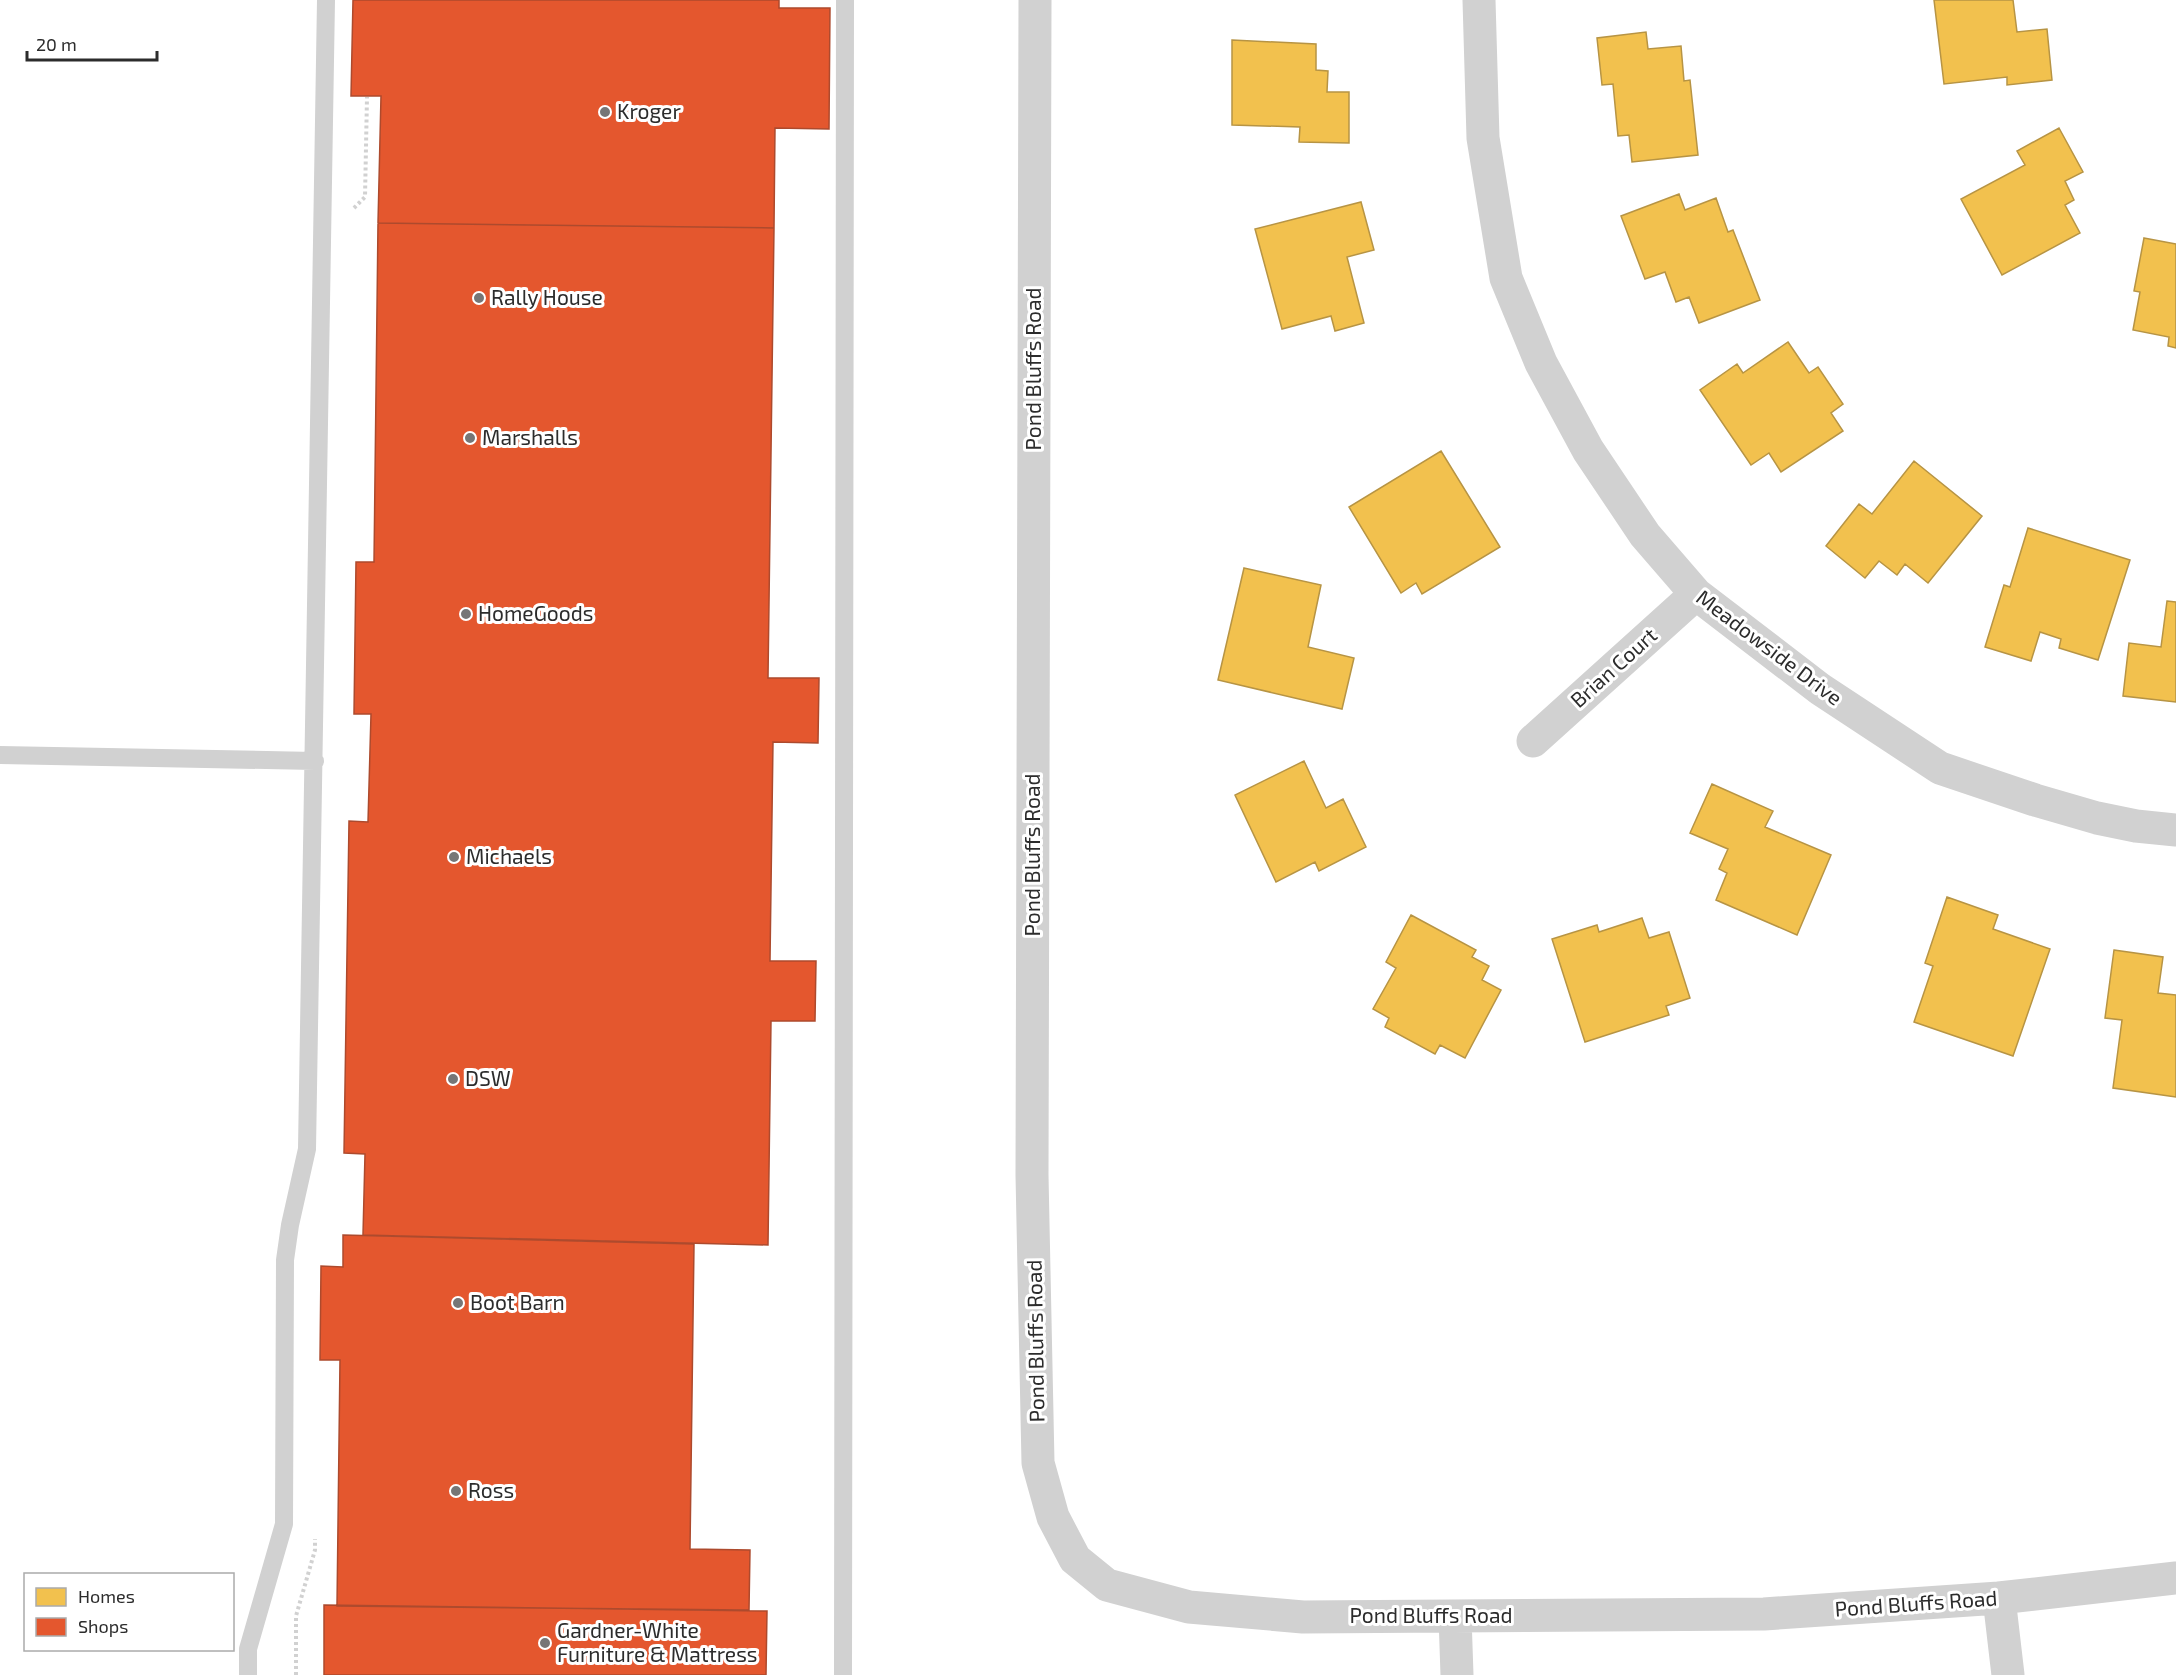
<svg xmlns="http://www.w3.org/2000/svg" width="2176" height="1675" viewBox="0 0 2176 1675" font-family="'Exo 2',sans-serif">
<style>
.homes{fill:#f2c14e;stroke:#b79444;stroke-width:1.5}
.shops{fill:#e4572e;stroke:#ad4a2d;stroke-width:1.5}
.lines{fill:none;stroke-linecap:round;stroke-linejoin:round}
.path{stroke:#d1d1d1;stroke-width:4;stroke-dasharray:3 3;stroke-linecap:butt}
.service{stroke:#d1d1d1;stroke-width:18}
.minor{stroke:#d1d1d1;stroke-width:33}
.poi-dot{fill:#767676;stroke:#fff;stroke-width:2}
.labels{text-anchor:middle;stroke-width:6;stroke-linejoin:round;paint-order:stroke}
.poi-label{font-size:21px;fill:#2c2c2c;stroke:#fff;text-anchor:start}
.street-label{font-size:21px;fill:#2c2c2c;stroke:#fff}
</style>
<rect width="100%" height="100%" fill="#fff"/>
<path class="homes" d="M1934,0H2013L2017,32L2047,29L2052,80L2007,85V77L1944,84Z
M1646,32L1648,49L1681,46L1684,81L1690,80L1698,155L1632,162L1629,135L1618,136L1613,84L1602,85L1597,38Z
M1232,40L1316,44V70L1328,71L1327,92H1349V143L1299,142L1300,127L1232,125Z
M2059,128L2083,172L2065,181L2074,200L2065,205L2080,233L2002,275L1961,199L2025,165L2017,151Z
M1679,194L1685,210L1716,198L1728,232L1733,230L1760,300L1699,323L1689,297L1676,302L1665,272L1645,279L1621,216Z
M1361,202L1374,250L1347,257L1364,323L1335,331L1331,316L1282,329L1255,229Z
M2144,238L2176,244V348L2168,346L2169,337L2133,330L2140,292L2134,291Z
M1788,342L1809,373L1818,367L1843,404L1831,413L1843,431L1781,472L1769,453L1751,465L1700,390L1737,364L1743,373Z
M1441,451L1500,547L1422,594L1416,583L1401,593L1349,507Z
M1914,461L1982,516L1928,583L1905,564L1897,575L1879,561L1865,578L1826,546L1859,504L1872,514Z
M2028,528L2130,560L2098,660L2059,648L2061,639L2040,632L2031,661L1985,647L2004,585L2010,587Z
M1244,568L1321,585L1308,647L1354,658L1342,709L1218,680Z
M2167,601L2176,602V702L2123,696L2129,643L2161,647Z
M1304,761L1326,808L1343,799L1366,847L1319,871L1315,862L1276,882L1235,795Z
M1712,784L1773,811L1765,827L1831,855L1797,935L1716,900L1727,873L1719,869L1728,849L1690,833Z
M1947,897L1998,915L1993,929L2050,949L2013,1056L1914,1022L1933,966L1925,963Z
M1411,915L1476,950L1472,957L1489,966L1482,980L1501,990L1465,1058L1440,1045L1435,1054L1385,1027L1389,1018L1373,1009L1396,968L1386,962Z
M1642,918L1649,938L1669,932L1690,998L1666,1006L1669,1015L1585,1042L1552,939L1597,925L1599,932Z
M2114,950L2163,957L2158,993L2176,995V1097L2113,1088L2122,1020L2105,1018Z"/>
<path class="shops" d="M353,0H779V8H830L829,129L775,128L774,228L378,223L381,96H351Z
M378,223L774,228L768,678H819L818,743L773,742L770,961H816L815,1021H771L768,1245L363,1235L365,1154L344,1153L349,821L368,822L371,714H354L356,562H374Z
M343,1235L694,1244L690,1549L750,1550L749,1610L337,1606L340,1360H320L321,1266L343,1267Z
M324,1605L767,1611L766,1675H324Z"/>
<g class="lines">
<path class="path" d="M354,208L365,197L367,97
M296,1675V1616L315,1550V1539"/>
<path class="service" d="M0,755L315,761
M248,1675V1649L284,1524L285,1260L290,1225L307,1149L326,0
M843,1675L845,0"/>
<path class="minor" d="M1035,0L1032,1175L1038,1463L1053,1517L1075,1559L1107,1585L1189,1607L1303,1617L1764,1614L1999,1598L2176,1578
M1479,0L1483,138L1506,278L1541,363L1588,450L1645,535L1696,594L1820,689L1940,768L2035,800L2097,818L2136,826L2176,830
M1533,741L1696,594
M1999,1598L2008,1675
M1455,1616L1457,1675"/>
</g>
<g class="poi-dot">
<circle cx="605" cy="112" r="6"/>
<circle cx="479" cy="298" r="6"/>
<circle cx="470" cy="438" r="6"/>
<circle cx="466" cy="614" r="6"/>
<circle cx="454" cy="857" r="6"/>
<circle cx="453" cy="1079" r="6"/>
<circle cx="458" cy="1303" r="6"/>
<circle cx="456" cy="1491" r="6"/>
<circle cx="545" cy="1643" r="6"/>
</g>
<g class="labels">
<g class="poi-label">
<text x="617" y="119">Kroger</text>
<text x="491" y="305">Rally House</text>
<text x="482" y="445">Marshalls</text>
<text x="478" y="621">HomeGoods</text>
<text x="466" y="864">Michaels</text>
<text x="465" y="1086">DSW</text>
<text x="470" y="1310">Boot Barn</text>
<text x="468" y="1498">Ross</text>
<text x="557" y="1638">Gardner-White<tspan x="557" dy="24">Furniture &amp; Mattress</tspan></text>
</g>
<g class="street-label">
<text transform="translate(1034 369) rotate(-90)" y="7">Pond Bluffs Road</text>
<text transform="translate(1769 648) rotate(37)" y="7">Meadowside Drive</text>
<text transform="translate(1614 668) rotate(-42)" y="7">Brian Court</text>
<text transform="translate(1033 855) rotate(-90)" y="7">Pond Bluffs Road</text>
<text transform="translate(1036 1341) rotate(-91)" y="7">Pond Bluffs Road</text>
<text transform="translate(1916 1604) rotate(-4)" y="7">Pond Bluffs Road</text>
<text x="1431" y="1623">Pond Bluffs Road</text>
</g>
</g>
<rect x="24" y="1573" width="210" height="78" fill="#ffffff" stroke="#ababab" stroke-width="1.5"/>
<rect x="36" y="1588" width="30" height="18" fill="#f2c14e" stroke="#ababab" stroke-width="1.5"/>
<text x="78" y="1603" font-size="18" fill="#2c2c2c">Homes</text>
<rect x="36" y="1618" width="30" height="18" fill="#e4572e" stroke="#ababab" stroke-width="1.5"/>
<text x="78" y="1633" font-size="18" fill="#2c2c2c">Shops</text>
<path d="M27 51v9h130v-9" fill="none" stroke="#2c2c2c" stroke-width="3"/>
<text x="36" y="51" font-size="18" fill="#2c2c2c" stroke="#ffffff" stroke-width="4.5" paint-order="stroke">20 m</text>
</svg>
